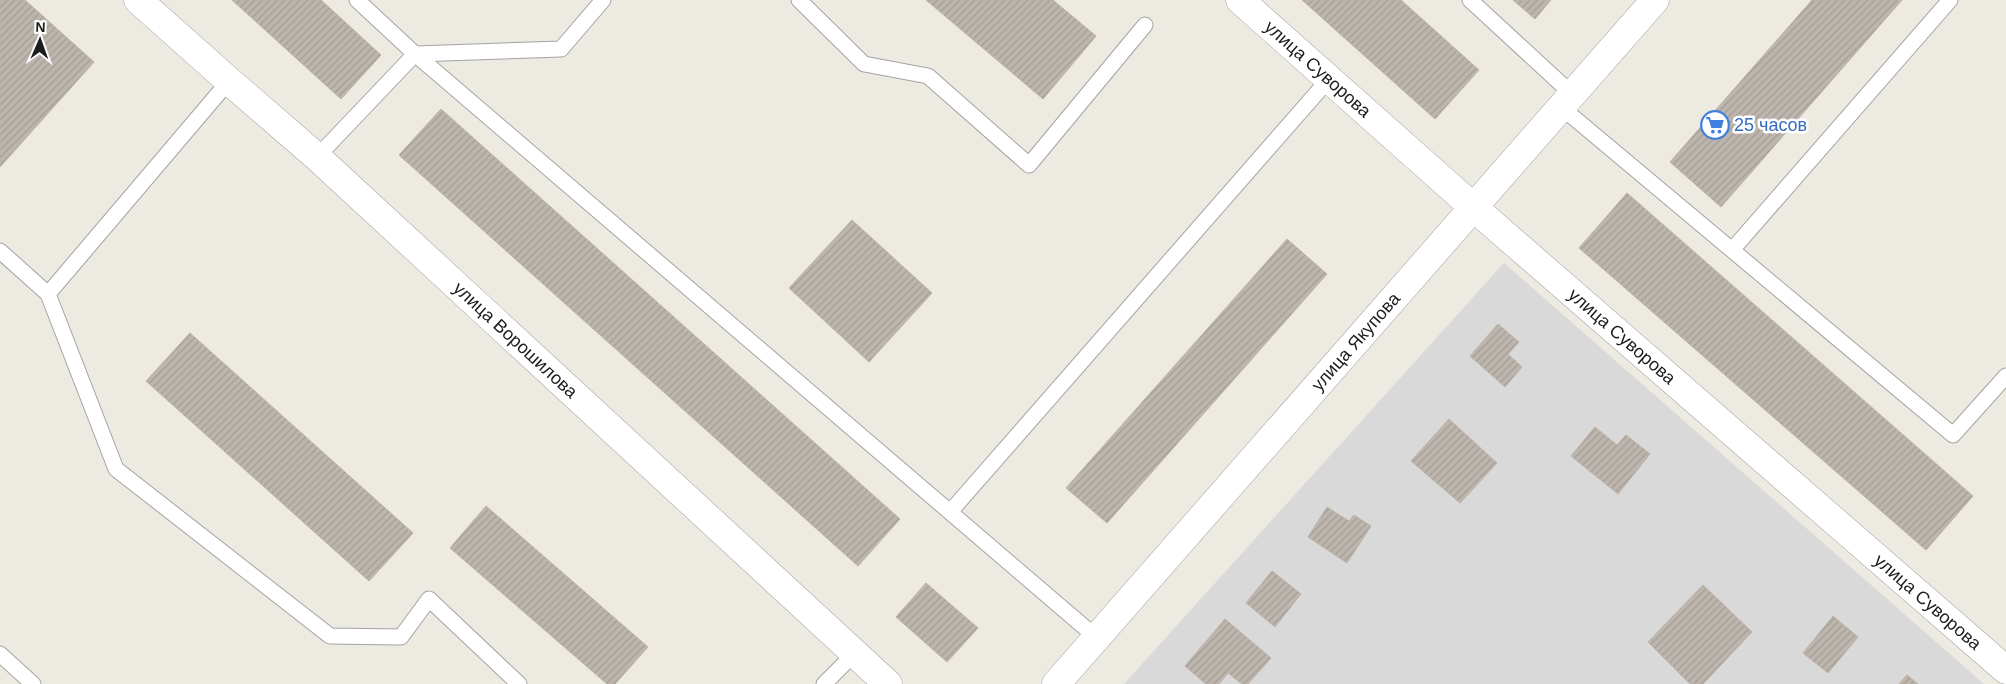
<svg xmlns="http://www.w3.org/2000/svg" width="2006" height="684" viewBox="0 0 2006 684" font-family="Arial,sans-serif">
<style>
.residential{fill:#dad9d9}
.building{fill:url(#building-hatch);stroke:#beb1a5}
.lines{fill:none;stroke-linecap:round;stroke-linejoin:round}
.service-casing{stroke:#a3a3a3;stroke-width:17}
.minor-casing{stroke:#a3a3a3;stroke-width:29}
.service{stroke:#fff;stroke-width:15}
.minor{stroke:#fff;stroke-width:28}
.labels{text-anchor:middle;stroke-width:5;stroke-linejoin:round;paint-order:stroke}
.street-label{font-size:18px;fill:#1c1c1c;stroke:#fff}
.shop-label{font-size:18px;fill:#366cbe;stroke:#fff;text-anchor:start}
</style>
<defs>
<pattern id="building-hatch" width="6" height="6" patternUnits="userSpaceOnUse" patternTransform="scale(1.25)"><rect width="6" height="6" fill="#bdb6ae"/><path d="M-1 1l2-2M0 6l6-6M5 7l2-2" fill="none" stroke="#a29c95"/></pattern>
</defs>
<rect width="100%" height="100%" fill="#edeae2"/>
<path class="residential" d="M1504,263L1984,684H1124Z"/>
<path class="building" d="M0,0H25L94,62L0,167Z
M232,0H321L381,55L341,99Z
M926,0H1053L1096,36L1043,99Z
M1302,0H1401L1479,70L1435,119Z
M1513,0H1551L1535,19Z
M1812,0H1902L1721,207L1670,162Z
M441,109L900,519L858,566L399,155Z
M1627,193L1973,496L1926,550L1579,248Z
M852,220L932,293L869,362L789,288Z
M1287,239L1327,274L1107,523L1066,488Z
M1498,324L1519,342L1508,354L1522,367L1505,387L1470,356Z
M190,333L413,533L369,581L146,381Z
M1449,419L1497,463L1460,503L1411,461Z
M1595,427L1617,445L1626,435L1650,454L1618,494L1571,456Z
M486,506L648,647L615,684H607L450,548Z
M1327,507L1349,521L1354,515L1371,526L1347,563L1308,537Z
M1272,571L1301,594L1275,627L1246,603Z
M926,583L978,628L947,662L896,617Z
M1703,585L1752,632L1703,684H1690L1648,642Z
M1833,616L1858,637L1828,673L1803,653Z
M1225,619L1271,658L1248,684H1242L1228,673L1219,684H1206L1185,666Z
M1907,675L1918,684H1899Z"/>
<g class="lines">
<defs>
<path id="service" d="M357,0L415,54L1097,638
M799,0L864,64L928,76L1029,165L1145,25
M1470,0L1572,94
M1561,107L1953,435L2006,376
M317,157L415,54L561,49L603,0
M1732,250L1950,0
M0,251L48,294L229,81
M48,294L116,469L330,636L401,637L429,599L519,684
M950,512L1329,79
M0,654L33,684
M824,684L854,654"/>
<g id="minor">
<path id="s1" d="M138,0L229,81L317,157L888,684"/>
<path id="s2" d="M1240,0L1473,207L2006,670"/>
<path id="s3" d="M1056,684L1655,0"/>
</g>
</defs>
<use href="#service" class="service-casing"/>
<use href="#minor" class="minor-casing"/>
<use href="#service" class="service"/>
<use href="#minor" class="minor"/>
</g>
<defs>
<symbol id="supermarket-ring" viewBox="-11 -11 22 22"><circle r="9.5" fill="#fff" stroke="#3f7fe0" stroke-width="1.5"/><path d="M-6-5.5h2.5l.6 2H6L4.5 2H-2.5L-4.4-4H-6ZM-1.5 3.2a1.3 1.3 0 1 0 .1 0ZM3 3.2a1.3 1.3 0 1 0 .1 0Z" fill="#3f7fe0"/></symbol>
</defs>
<g fill-rule="evenodd">
<use href="#supermarket-ring" x="1699" y="109" width="32" height="32"/>
</g>
<g class="labels">
<g class="street-label">
<text dy="6" stroke="none"><textPath href="#s2" startOffset="104">улица Суворова</textPath></text>
<text dy="6" stroke="none"><textPath href="#s2" startOffset="509">улица Суворова</textPath></text>
<text dy="6" stroke="none"><textPath href="#s1" startOffset="508">улица Ворошилова</textPath></text>
<text dy="6" stroke="none"><textPath href="#s3" startOffset="455">улица Якупова</textPath></text>
<text dy="6" stroke="none"><textPath href="#s2" startOffset="914">улица Суворова</textPath></text>
</g>
<g class="shop-label">
<text x="1734" y="131">25 часов</text>
</g>
</g>
<g transform="translate(40 40) rotate(2)" stroke="#ffffff" stroke-width="4" paint-order="stroke">
<path d="M0-4L9 19L0 12L-9 19Z" fill="#1c1c1c"/>
<text y="-8" font-size="14" font-weight="bold" text-anchor="middle" fill="#1c1c1c">N</text>
</g>
</svg>
